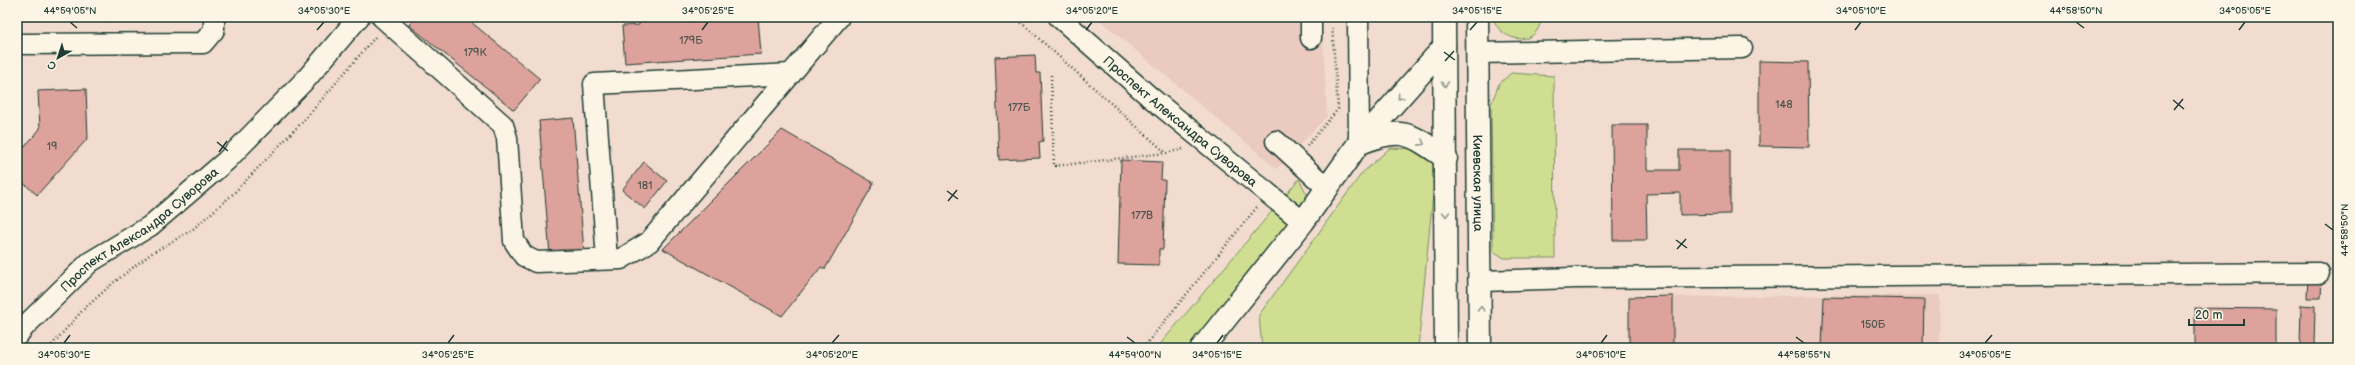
<svg xmlns="http://www.w3.org/2000/svg" width="2355" height="365" viewBox="0 0 2355 365" font-family="'Balsamiq Sans',sans-serif">
<style>
.built{fill:#ebcbbf}
.green{fill:#d0de92;stroke:#788e63}
.building{fill:#dca29b;stroke:#1f3d34}
.lines{fill:none;stroke-linecap:round;stroke-linejoin:round}
.minor-casing{stroke:#1f3d34;stroke-width:23}
.major-casing{stroke:#1f3d34;stroke-width:25}
.path{stroke:#1f3d34;stroke-width:2.5;stroke-dasharray:1 3;stroke-linecap:butt}
.minor{stroke:#fcf5e5;stroke-width:20}
.major{stroke:#fcf5e5;stroke-width:22}
.oneway{stroke:#8e998c}
.ticks{fill:none;stroke:#1f3d34;stroke-width:1.5}
.labels{text-anchor:middle;stroke-width:4;stroke-linejoin:round;paint-order:stroke}
.number-label{font-size:11px;fill:#4e564e}
.street-label{font-size:13px;fill:#1f3d34;stroke:#fcf5e5}
.neatline{fill:none;stroke:#1f3d34;stroke-width:1.5}
.ticks-label{font-size:10px;text-anchor:middle;fill:#1f3d34}
</style>
<rect width="100%" height="100%" fill="#f2dccf"/>
<filter id="ink" filterUnits="userSpaceOnUse"><feTurbulence type="fractalNoise" baseFrequency=".025" numOctaves="2"/><feDisplacementMap in="SourceGraphic" scale="8" xChannelSelector="R" yChannelSelector="G"/><feConvolveMatrix kernelMatrix="1 2 1 2 8 2 1 2 1" color-interpolation-filters="sRGB"/></filter>
<g filter="url(#ink)">
<path class="built" d="M1096,17H1322L1327,116L1277,169Z
M1940,295L1939,348H1629V297Z"/>
<path class="green" d="M1494,17H1543C1541,21 1539,28 1536,32C1524,47 1495,35 1494,17Z
M1511,73L1554,76L1555,258H1504L1493,251L1491,104L1499,84Z
M1390,148L1413,149L1436,163L1418,348H1262L1259,315L1362,173Z
M1299,179L1312,204L1194,348H1157Z"/>
<path class="building" d="M415,17H465L540,79L514,110L409,25Z
M680,17L681,22L699,21L698,17H758L761,54L625,63L622,26L639,25V19Z
M1035,55L1036,73H1040L1043,141L1039,142L1040,158L999,160L995,57Z
M1759,61L1808,62L1809,147L1759,146Z
M86,89L88,138L37,195L17,177V155L40,129L38,91Z
M573,118L584,252L550,255L539,121Z
M1612,125H1647V170H1679V150H1730V214L1680,215V193L1646,194L1647,240H1613Z
M782,130L874,183L825,269L821,267L782,316L663,249Z
M1121,160L1162,162L1161,180H1165L1163,249H1159V265L1118,264Z
M644,162L667,181L645,209L622,190Z
M2308,276H2322L2321,298H2307Z
M1673,296V348H1629V297Z
M1824,297L1924,299L1923,348H1822Z
M2301,305L2315,306L2314,348H2300Z
M2195,308L2276,309V348H2195Z"/>
<g class="lines">
<defs>
<g id="minor">
<path d="M382,17L503,125L507,138L514,241L524,256L536,262L621,259L649,242L839,17"/>
<path id="s1" d="M1059,17L1150,97L1303,222"/>
<path d="M1358,17L1359,143"/>
<path d="M1311,38V17"/>
<path d="M17,44L203,43L214,30V17"/>
<path d="M1477,53L1742,48"/>
<path d="M1276,141L1328,189"/>
<path d="M607,259L594,84L791,74"/>
<path d="M1481,281L1575,278L2319,273"/>
<path id="s2" d="M17,336L25,326L90,262L150,226L226,161L307,78L359,17"/>
</g>
<g id="major">
<path d="M1444,17L1446,348"/>
<path id="s3" d="M1477,17L1480,348"/>
<path d="M1360,143C1403,126 1409,133 1446,158"/>
<path d="M1202,348L1303,222L1359,143L1444,47"/>
</g>
</defs>
<use href="#minor" class="minor-casing"/>
<use href="#major" class="major-casing"/>
<path class="path" d="M108,17V24
M1015,17L1165,152
M1051,75L1054,166L1166,153L1183,149
M1307,146L1338,109L1332,26
M49,348L82,311L113,283L152,253L192,230L232,195L306,118L376,36
M1143,348L1257,207"/>
<use href="#minor" class="minor"/>
<use href="#major" class="major"/>
</g>
<defs><path id="oneway-chevron" d="M-2-3.5L2.5 0L-2 3.5" fill="none" stroke-width="1.6" stroke-linecap="round" stroke-linejoin="round"/></defs>
<g class="oneway">
<use href="#oneway-chevron" transform="translate(1445 84) rotate(89)"/>
<use href="#oneway-chevron" transform="translate(1400 97) rotate(131)"/>
<use href="#oneway-chevron" transform="translate(1422 143) rotate(28)"/>
<use href="#oneway-chevron" transform="translate(1446 214) rotate(90)"/>
<use href="#oneway-chevron" transform="translate(1481 309) rotate(-89)"/>
</g>
</g>
<path class="ticks" d="M70,22L77,28M2076,22L2084,28M317,30L324,22M702,30L708,22M1086,30L1092,22M1470,30L1477,22M1855,30L1861,22M2239,30L2245,22M1444,52L1455,60M1445,61L1454,51M2173,100L2184,109M2174,110L2183,99M217,142L228,151M219,152L227,141M947,191L958,199M948,201L957,190M2325,224L2333,230M1676,240L1687,248M1677,249L1686,239M1127,337L1135,343M1796,337L1804,343M64,343L70,335M448,343L454,335M832,343L839,335M1217,343L1223,335M1601,343L1607,335M1985,343L1992,335"/>
<g class="labels">
<g class="number-label">
<text x="691" y="44">179Б</text>
<text x="475" y="56">179К</text>
<text x="1784" y="108">148</text>
<text x="1019" y="111">177Б</text>
<text x="52" y="150">19</text>
<text x="645" y="189">181</text>
<text x="1142" y="219">177В</text>
<text x="1873" y="328">150Б</text>
</g>
<g class="street-label">
<text dy="5" stroke="none"><textPath href="#s1" startOffset="160">Проспект Александра Суворова</textPath></text>
<text dy="5" stroke="none"><textPath href="#s3" startOffset="166">Киевская улица</textPath></text>
<text dy="5" stroke="none"><textPath href="#s2" startOffset="163">Проспект Александра Суворова</textPath></text>
</g>
</g>
<rect width="2355" height="365" fill="none" stroke="#fcf5e5" stroke-width="44"/>
<g transform="translate(58 58) rotate(219)" stroke="#fcf5e5" stroke-width="3" paint-order="stroke">
<path d="M0-3L7 15L0 10L-7 15Z" fill="#1f3d34"/>
<text y="-6" font-size="11" font-weight="bold" text-anchor="middle" fill="#1f3d34">С</text>
</g>
<path d="M2189 319v6h55v-6" fill="none" stroke="#1f3d34" stroke-width="2"/>
<text x="2195" y="319" font-size="12" fill="#1f3d34" stroke="#fcf5e5" stroke-width="3" paint-order="stroke">20 m</text>
<rect x="22" y="22" width="2311" height="321" class="neatline"/>
<g class="ticks-label">
<text x="70" y="14">44°59'05"N</text>
<text x="324" y="14">34°05'30"E</text>
<text x="708" y="14">34°05'25"E</text>
<text x="1092" y="14">34°05'20"E</text>
<text x="1477" y="14">34°05'15"E</text>
<text x="1861" y="14">34°05'10"E</text>
<text x="2076" y="14">44°58'50"N</text>
<text x="2245" y="14">34°05'05"E</text>
<text transform="translate(2344 230) rotate(-90)" y="4">44°58'50"N</text>
<text x="64" y="358">34°05'30"E</text>
<text x="448" y="358">34°05'25"E</text>
<text x="832" y="358">34°05'20"E</text>
<text x="1135" y="358">44°59'00"N</text>
<text x="1217" y="358">34°05'15"E</text>
<text x="1601" y="358">34°05'10"E</text>
<text x="1804" y="358">44°58'55"N</text>
<text x="1985" y="358">34°05'05"E</text>
</g>
</svg>
